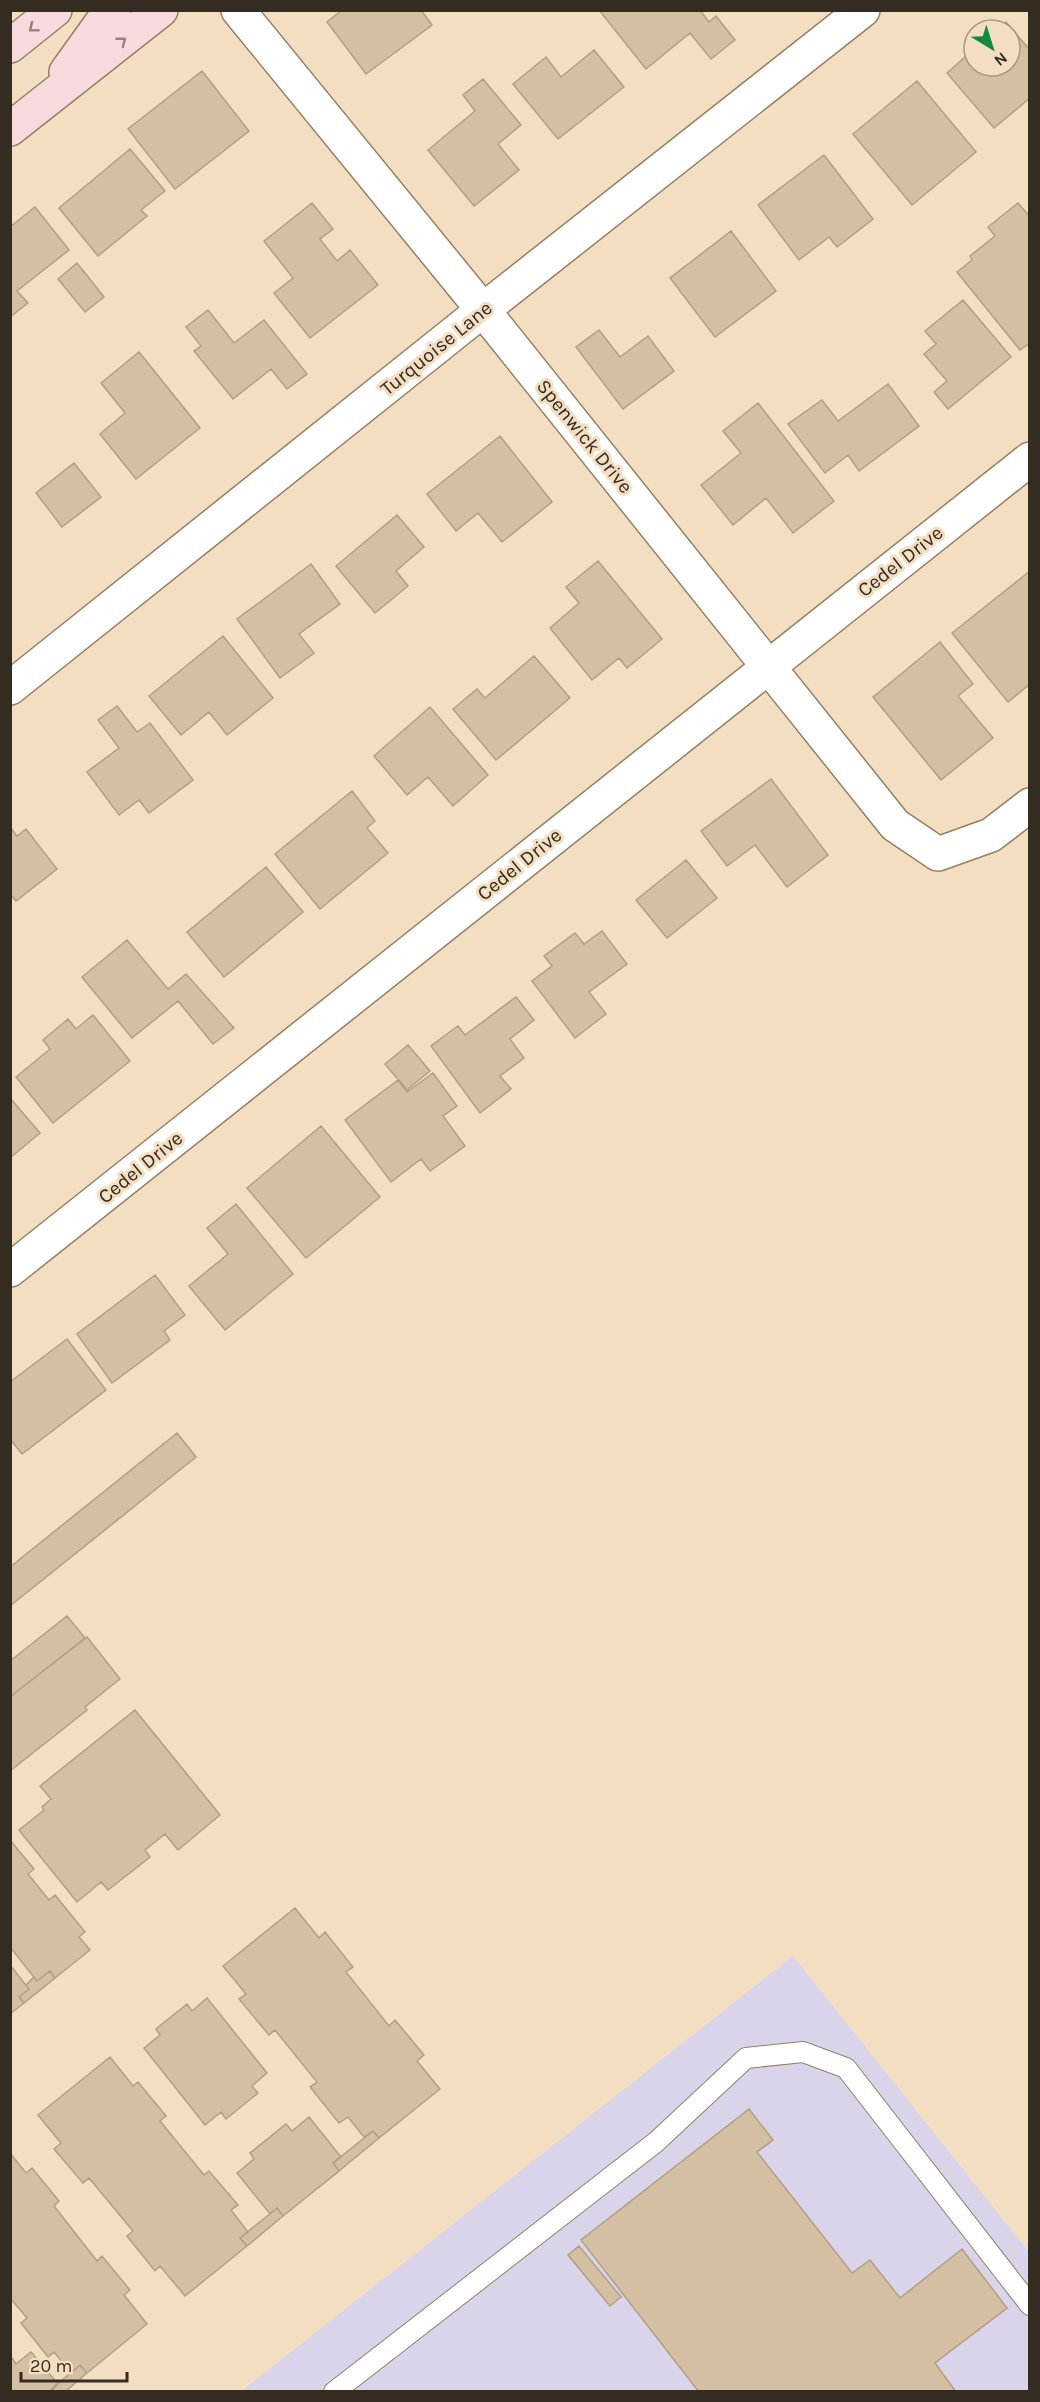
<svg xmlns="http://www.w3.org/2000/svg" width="1040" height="2402" viewBox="0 0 1040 2402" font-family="Karla,sans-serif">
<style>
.commercial{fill:#dad4ea}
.building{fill:#d4bfa3;stroke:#b29e82;stroke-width:1.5}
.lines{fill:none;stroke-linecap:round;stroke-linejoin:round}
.service-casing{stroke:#938065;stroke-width:22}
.minor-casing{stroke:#938065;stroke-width:36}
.secondary-casing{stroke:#938065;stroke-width:36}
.service{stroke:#fff;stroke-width:20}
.minor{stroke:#fff;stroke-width:33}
.secondary{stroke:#f7dadd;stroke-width:33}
.oneway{stroke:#96837f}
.labels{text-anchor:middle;stroke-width:6;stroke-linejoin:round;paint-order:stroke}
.street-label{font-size:20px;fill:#342c21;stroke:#f4dec1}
</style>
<rect width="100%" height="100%" fill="#f4dec1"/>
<path class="commercial" d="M793,1956L1029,2252V2391L240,2392Z"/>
<path class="building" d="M342,10H421L432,25L366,74L327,22Z
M599,10H700L709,22L716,16L735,40L711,59L690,33L646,69Z
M1006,22L1030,50V98L994,128L947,73L974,49V66H1010V30H997Z
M594,50L624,87L558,139L513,84L546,57L561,77Z
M202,71L249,131L175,189L128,129Z
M483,79L521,125L498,144L519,170L474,206L428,150L475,111L463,95Z
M917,81L976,152L912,205L853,134Z
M130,149L165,191L141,210L147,216L98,256L59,208Z
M824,155L873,219L837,247L829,237L799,260L758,205Z
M312,203L333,229L320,239L337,261L350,250L378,285L310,338L274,293L293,278L264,241Z
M1018,203L1030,217V343L1020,350L957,272L972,260L970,256L995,236L988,227Z
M35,207L69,250L17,291L28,303L10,317V227Z
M731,231L776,291L715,337L670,278Z
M77,263L104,297L85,312L58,279Z
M963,300L1011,357L948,409L934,392L947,381L924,354L936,344L925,331Z
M208,310L234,343L264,320L307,374L287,389L271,369L233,399L194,351L201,346L186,327Z
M599,330L620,357L648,336L674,371L623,409L576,347Z
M139,352L200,428L136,479L100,434L125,413L101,383Z
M888,384L919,426L859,471L848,455L825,473L788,424L822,400L838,421Z
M758,403L834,501L793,533L766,498L733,525L701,485L741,453L723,431Z
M500,436L552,502L502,542L478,513L456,531L427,494Z
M74,463L101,497L62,527L36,493Z
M397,515L424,547L396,571L408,586L375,613L336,566Z
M598,561L662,639L627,668L619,658L592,680L550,628L579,603L566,587Z
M311,564L340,604L299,634L314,653L280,678L237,619Z
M1030,571V684L1008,702L952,633Z
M223,636L273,698L227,735L209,712L181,735L149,696Z
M940,642L973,684L958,696L993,738L941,780L873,697Z
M534,656L570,698L496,760L453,709L477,689L485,698Z
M117,706L137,732L150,723L193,780L149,813L139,800L119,815L87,772L119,748L98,720Z
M430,707L488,775L453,806L428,777L407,795L374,756Z
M771,779L828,855L787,887L755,845L727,866L701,831Z
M352,791L375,821L367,828L388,853L320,909L275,854Z
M10,827L17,836L26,829L57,869L16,901L10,894Z
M686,860L717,898L667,938L636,900Z
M266,867L303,912L224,977L187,932Z
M602,931L627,964L589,992L606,1014L575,1038L532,981L552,966L544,956L575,933L584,944Z
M127,940L168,989L186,974L234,1028L213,1044L178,1001L132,1038L82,977Z
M516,997L534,1020L510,1039L524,1058L500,1076L511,1089L480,1113L431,1046L458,1026L465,1035Z
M93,1015L130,1061L53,1123L16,1077L50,1049L43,1040L68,1019L76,1029Z
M408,1045L430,1071L407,1090L385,1064Z
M433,1073L457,1106L443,1116L465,1146L430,1171L421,1159L391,1182L345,1120L398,1080L407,1092Z
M10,1098L40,1133L10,1158Z
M321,1126L380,1197L306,1258L247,1188Z
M236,1204L293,1274L225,1330L189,1286L228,1254L207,1228Z
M155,1275L185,1315L164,1331L170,1340L112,1383L77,1334Z
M67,1339L106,1390L22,1454L10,1439V1382Z
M177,1433L196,1457L10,1606V1567Z
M67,1616L85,1638L10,1697V1661Z
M87,1637L120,1679L85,1707L87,1710L10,1771V1697Z
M135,1710L220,1815L178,1850L165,1834L145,1850L150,1857L108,1890L101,1882L77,1902L19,1830L44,1810L42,1807L51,1799L40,1786Z
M10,1840L34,1869L28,1874L49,1900L55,1895L85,1932L79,1937L90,1950L55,1978L50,1971L37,1981L10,1947Z
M295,1908L319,1938L325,1932L353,1967L346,1972L389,2026L395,2020L424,2055L417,2061L440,2089L379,2138L373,2131L364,2137L348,2117L339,2123L310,2087L317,2082L275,2030L269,2035L239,1999L246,1994L223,1966Z
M10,1965L29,1989L19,1997L24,2003L10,2014Z
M50,1971L55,1978L24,2003L19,1997L29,1989L26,1985L34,1977L37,1981Z
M207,1998L267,2073L252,2086L258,2093L226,2119L221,2112L205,2125L144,2048L160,2035L156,2029L187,2004L192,2011Z
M110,2057L133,2086L138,2082L166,2116L160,2121L204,2175L209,2171L238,2205L231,2210L248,2232L240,2238L247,2246L185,2296L160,2266L155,2271L127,2236L133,2231L89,2178L83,2183L54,2149L61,2143L38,2115Z
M749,2109L773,2140L757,2152L852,2273L870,2260L900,2298L962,2249L1007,2308L935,2363L956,2392H699L581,2240Z
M309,2117L341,2157L333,2163L339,2171L283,2216L277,2208L270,2214L237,2173L254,2159L250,2153L286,2124L292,2131Z
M373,2131L379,2138L339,2171L333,2163Z
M10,2153L26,2173L32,2168L59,2201L54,2206L97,2261L102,2256L130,2290L124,2295L147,2324L87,2373L80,2365L71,2373L54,2352L48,2357L21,2323L27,2318L10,2298Z
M277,2208L283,2216L247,2246L240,2238Z
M579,2246L621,2297L610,2306L568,2255Z
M31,2352L58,2384L50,2392H10V2359L12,2358L16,2364Z
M80,2365L87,2373L65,2392L49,2391Z"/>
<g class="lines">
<defs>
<path id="service" d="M334,2392L656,2142L746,2058L803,2052L846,2068L1030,2305"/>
<path id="minor" d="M238,10L483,310L895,825L938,854L991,835L1030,805
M10,688L483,310L863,10
M10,1270L1030,459"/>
<path id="secondary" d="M10,46L55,10
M66,72L104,19L114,10
M10,129L161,10"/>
</defs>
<use href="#service" class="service-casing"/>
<use href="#minor" class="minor-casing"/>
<use href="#secondary" class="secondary-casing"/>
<use href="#service" class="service"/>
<use href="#minor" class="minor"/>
<use href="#secondary" class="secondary"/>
</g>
<defs><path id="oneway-chevron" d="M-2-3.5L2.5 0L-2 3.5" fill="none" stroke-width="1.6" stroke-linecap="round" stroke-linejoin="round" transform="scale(1.5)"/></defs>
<g class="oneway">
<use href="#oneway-chevron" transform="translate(33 28) rotate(141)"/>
<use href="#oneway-chevron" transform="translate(122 41) rotate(-38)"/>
</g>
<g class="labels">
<g class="street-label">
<text transform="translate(436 348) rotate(-39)" y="7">Turquoise Lane</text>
<text transform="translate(585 436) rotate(51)" y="7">Spenwick Drive</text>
<text transform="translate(900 561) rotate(-38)" y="7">Cedel Drive</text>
<text transform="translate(519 864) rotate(-39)" y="7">Cedel Drive</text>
<text transform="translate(140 1167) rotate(-39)" y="7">Cedel Drive</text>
</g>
</g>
<rect width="1040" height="2402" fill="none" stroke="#342c21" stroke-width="24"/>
<g transform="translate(992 48) rotate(142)"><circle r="28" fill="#f4dec1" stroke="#a79781" stroke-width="1.5"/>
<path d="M0-4.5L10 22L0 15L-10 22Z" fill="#148942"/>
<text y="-9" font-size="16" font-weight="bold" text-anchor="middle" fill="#342c21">N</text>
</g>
<path d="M21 2372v9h106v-9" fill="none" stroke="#342c21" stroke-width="3"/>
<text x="30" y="2372" font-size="18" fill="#342c21" stroke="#f4dec1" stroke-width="4.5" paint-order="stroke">20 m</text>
</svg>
